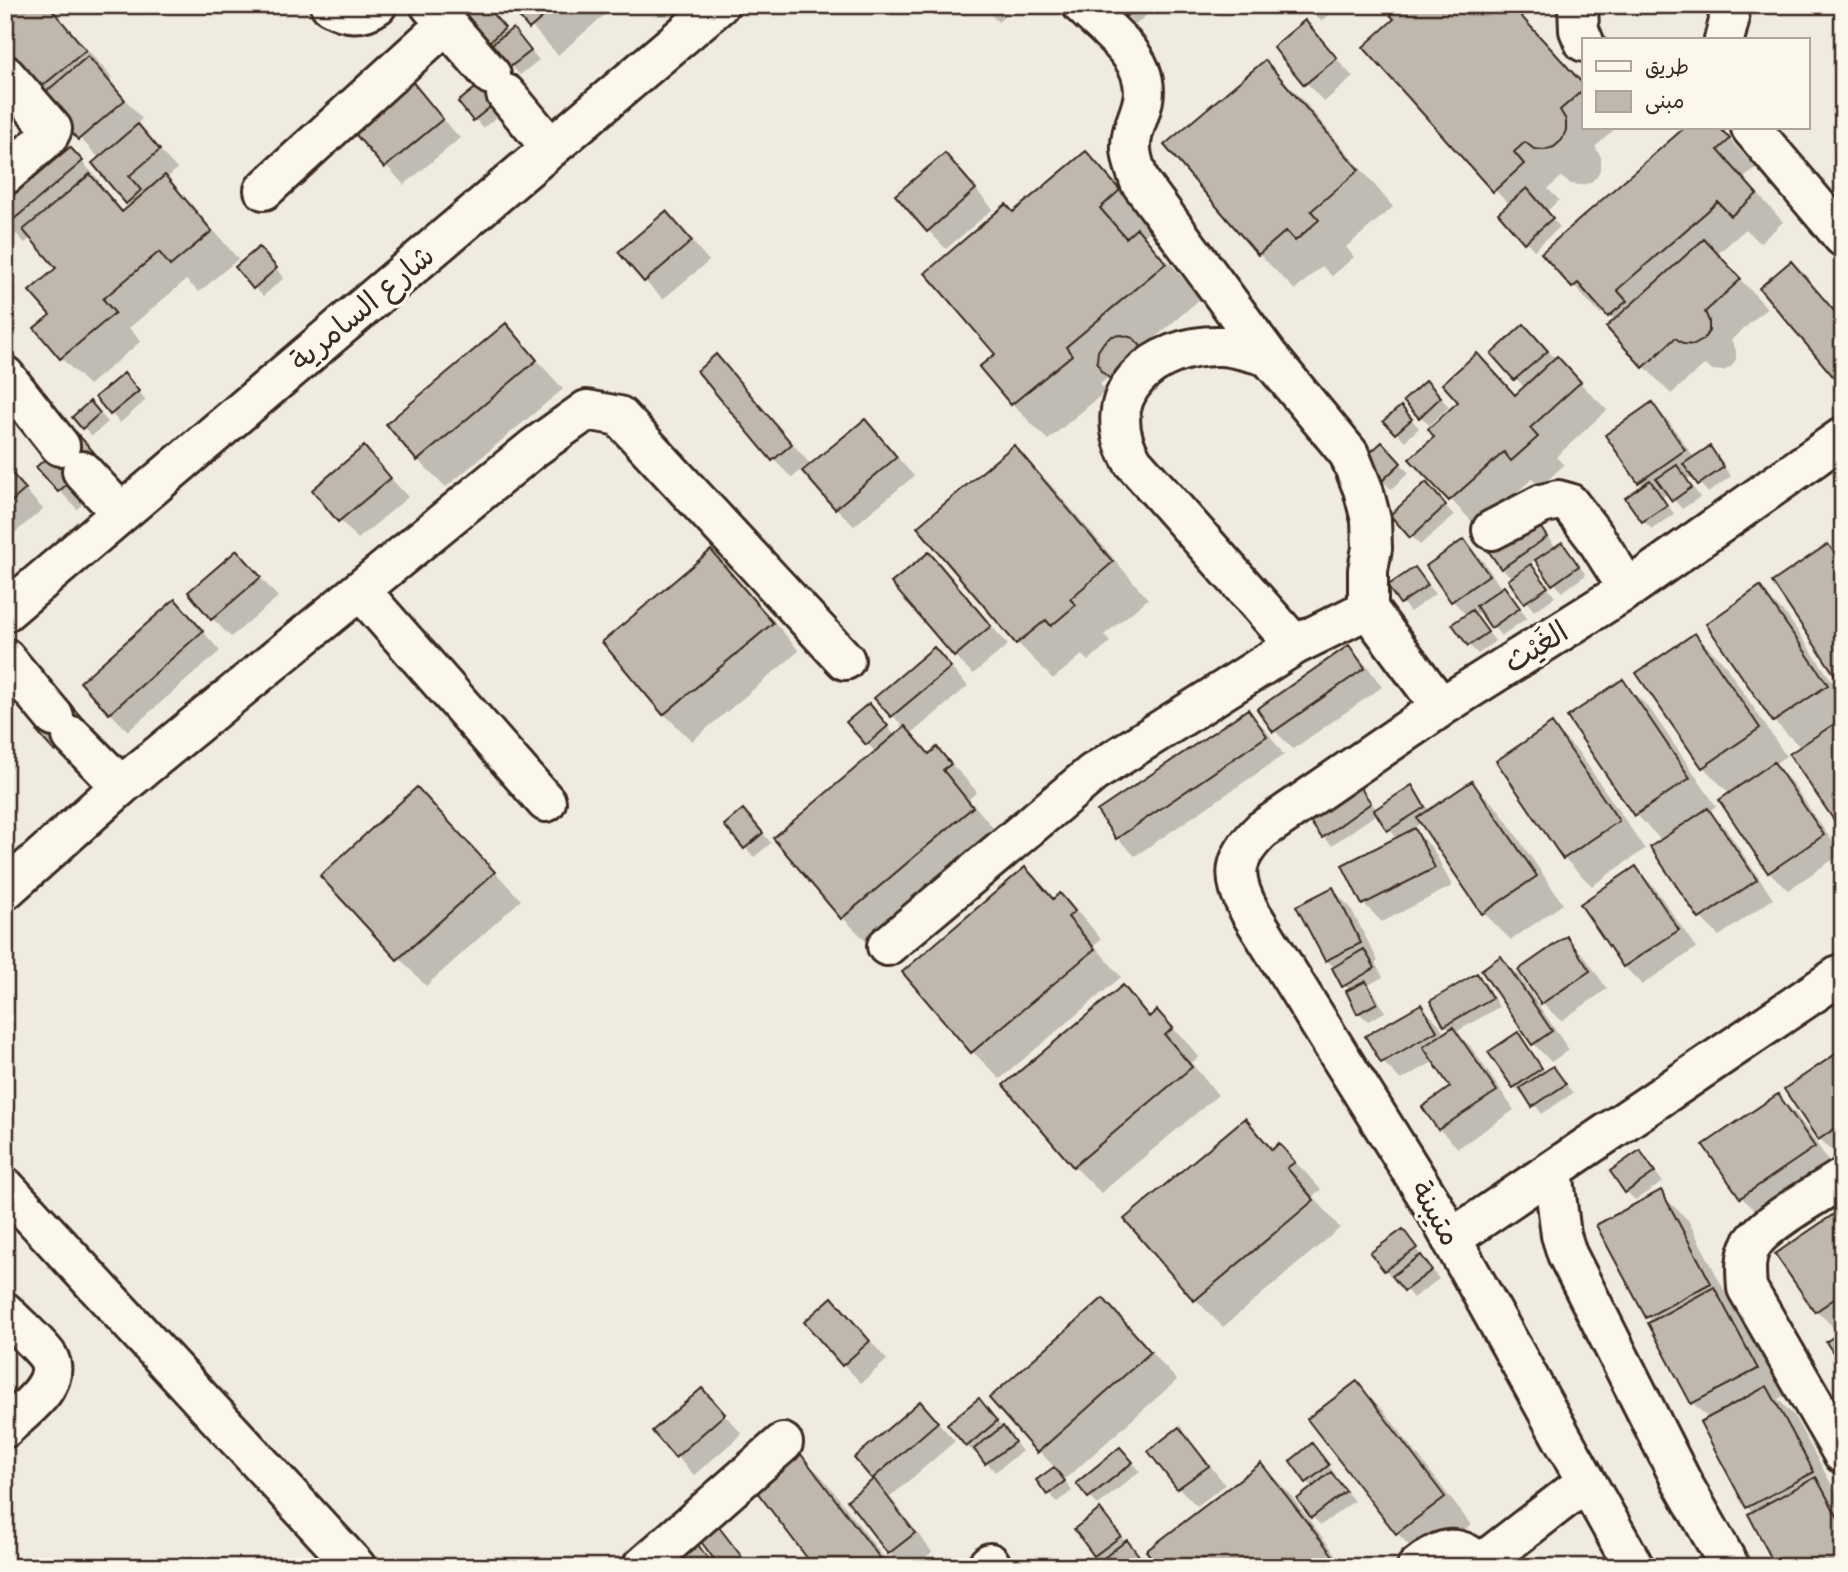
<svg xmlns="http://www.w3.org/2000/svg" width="1848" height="1572" viewBox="0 0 1848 1572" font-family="Caveat,'Playpen Sans Arabic',sans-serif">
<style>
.shadow{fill:#0003}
.building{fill:#c0b8ad;stroke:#3b2a1e;stroke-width:2}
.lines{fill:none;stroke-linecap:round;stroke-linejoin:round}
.minor-casing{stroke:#3b2a1e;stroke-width:44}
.minor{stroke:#fbf7ec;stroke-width:38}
.labels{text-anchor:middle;stroke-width:7;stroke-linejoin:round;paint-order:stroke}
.street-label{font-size:30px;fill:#3b2a1e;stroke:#fbf7ec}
</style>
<rect width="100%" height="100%" fill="#f0ebe0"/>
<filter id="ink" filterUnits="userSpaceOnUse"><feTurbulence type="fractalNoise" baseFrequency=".0143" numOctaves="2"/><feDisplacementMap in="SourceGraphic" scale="14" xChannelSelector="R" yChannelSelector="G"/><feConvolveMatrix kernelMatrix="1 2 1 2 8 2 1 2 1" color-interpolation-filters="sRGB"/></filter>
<g filter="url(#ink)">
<path class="shadow" d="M5,5H49L112,78L109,80L142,119L136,124L177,169L166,179L192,205L238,259L199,292L186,280L129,328L141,341L89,385L61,358L52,315L58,268L32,237L25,243L5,223V204L70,149L100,181L97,183L124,212L131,206L100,159L80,138L48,92L5,43Z
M60,5H76L67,13Z
M483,5L509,34L513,30L539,60L520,75L489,42Z
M512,5H616L558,55Z
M982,5H1017L998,22Z
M1117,5H1158L1135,25Z
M1305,5H1340L1321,21Z
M1384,5H1512L1584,84V128H1616L1595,147L1601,157V167L1597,176L1590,183L1581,185L1571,184L1561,177L1548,189L1559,200L1546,212L1560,227L1534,250L1526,241L1510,205L1495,190L1397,20Z
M1305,23L1353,77L1324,102L1275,48Z
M1265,62L1301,98L1393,207L1346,247L1354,257L1332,276L1322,266L1295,290L1259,254L1166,145Z
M411,83L460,138L404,185L354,130Z
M524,95L483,128L460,102Z
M1687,128H1719L1756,168L1744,178L1783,222L1760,243L1746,229L1717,254L1767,308L1731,340L1736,350V359L1731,367L1723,371L1713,370L1704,365L1671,394L1644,366L1615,321L1605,310L1600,314L1544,254Z
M1086,153L1122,189L1155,227L1143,237L1173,266L1200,299L1142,349L1162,374L1161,384L1156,392L1148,398L1138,399L1129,396L1109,377L1100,384L1106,391L1048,440L1012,404L981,368L997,354L1014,214Z
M945,155L993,209L946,249L928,230Z
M684,232L709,261L663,299L645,281Z
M267,258L284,278L263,296L254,287Z
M1790,263L1843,320V384L1837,378Z
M506,326L563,389L446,487L418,460L389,424Z
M1532,335L1607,410L1556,457L1564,465L1540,487L1532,479L1477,527L1412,459L1437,437L1460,402L1476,355L1516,396L1525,388L1493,354Z
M716,357L734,375L809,463L792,478L773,459Z
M132,384L146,400L120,423L97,397Z
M1435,391L1449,407L1429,425L1406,401Z
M1652,404L1670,423L1695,459L1709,448L1731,476L1708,493L1693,475L1687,479L1700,497L1682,509L1668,493L1662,497L1674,514L1652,529L1643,521L1645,486L1640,481Z
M99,412L108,422L92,436L74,417Z
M1409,417L1419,428L1405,441L1386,421Z
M865,421L914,476L854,526L836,508Z
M76,434L115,476L77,509L59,490Z
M1014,448L1050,484L1148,599L1104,635L1110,642L1088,661L1082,655L1053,679L1018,643L919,528Z
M364,449L408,497L358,539L340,520Z
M1391,453L1409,473L1391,489L1382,480Z
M5,468L43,509L5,541Z
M1434,493L1454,515L1420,545L1392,515Z
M1533,518L1556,548L1562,544L1570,553L1586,575L1562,592L1536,559L1529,564L1555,597L1534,611L1510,581L1513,579L1502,568Z
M1463,542L1482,560L1502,589L1512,597L1527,618L1501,636L1481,611L1475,615L1495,641L1478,654L1469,645L1467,616L1452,600Z
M1828,546L1843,561V681L1838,677Z
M237,552L278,597L231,637L213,619Z
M711,553L739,580L799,651L692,741L664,714Z
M929,554L1008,645L973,674L955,656Z
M1415,570L1435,594L1410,612L1389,587Z
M1760,589L1787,616L1843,697V829L1792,755L1801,748L1774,721Z
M193,620L220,651L128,731L110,713Z
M1695,635L1723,662L1786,756L1774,764L1792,783L1841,854L1788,890L1769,872L1730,794L1703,767Z
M1349,648L1367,666L1382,687L1293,749L1275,731L1260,710Z
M934,650L968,686L911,734L931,755L937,750L964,777L977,792L969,799L999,835L870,945L843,918L876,753L867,743L877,714L896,737L905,729L877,698Z
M1622,681L1650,709L1716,806L1708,812L1726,829L1773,899L1719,936L1701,918L1653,848L1662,841L1636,814Z
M69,706L95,733L65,759L56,751Z
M1248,711L1266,730L1284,755L1135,856L1117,838Z
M1552,725L1579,753L1645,849L1592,886L1564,858L1498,762Z
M1472,783L1499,810L1563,904L1511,940L1484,913L1422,822L1413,828L1433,849L1452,886L1382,922L1364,904L1397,839L1378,813L1332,845L1323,837L1359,788L1377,810L1412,788L1430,811Z
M417,789L521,900L426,986L322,876Z
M752,820L771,843L754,857L726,825Z
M1636,868L1654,887L1696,948L1642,985L1624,966Z
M1025,870L1055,900L1060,895L1087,922L1101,939L1094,945L1121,977L1000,1079L973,1052L904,972Z
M1332,889L1350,907L1378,961L1375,963L1383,977L1368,985L1374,992L1385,1012L1368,1021L1359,1013L1349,991L1335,968L1326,960Z
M1567,938L1585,957L1607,989L1561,1021L1542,1003L1520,970Z
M1501,958L1519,976L1569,1050L1551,1062L1533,1043Z
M1477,975L1486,984L1499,1007L1456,1032L1471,1047L1514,1110L1458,1148L1439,1129L1425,1107L1453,1088L1435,1061L1401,1080L1383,1062L1421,1006L1439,1024L1445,1034L1451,1030L1446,1025Z
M1123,987L1152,1017L1157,1013L1185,1040L1199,1057L1191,1063L1218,1095L1101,1193L1074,1166Z
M1517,1034L1546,1073L1553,1068L1573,1093L1542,1114L1526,1093L1523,1095L1514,1086Z
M1843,1051V1162L1820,1139L1786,1090Z
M1778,1096L1796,1114L1832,1166L1760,1215L1741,1197L1706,1145Z
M1244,1121L1274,1150L1279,1146L1306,1173L1321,1190L1313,1196L1340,1228L1223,1327L1196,1300L1127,1219Z
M1640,1153L1663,1182L1635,1200L1627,1192Z
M1660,1193L1688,1220L1735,1311L1741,1317L1784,1396L1778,1399L1794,1416L1840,1500L1838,1501L1843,1506V1567H1778L1753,1513L1747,1507L1709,1419L1693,1403L1653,1322L1647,1316Z
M1843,1211V1364L1840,1334L1817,1311Z
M1403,1232L1439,1279L1413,1298L1396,1278L1394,1279L1385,1270Z
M1103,1301L1177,1380L1064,1480L1072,1491L1057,1502L1039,1481L1055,1468L992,1399Z
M850,1318L887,1360L861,1383L843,1364Z
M1357,1384L1384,1411L1471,1525L1424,1561L1397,1533Z
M702,1390L742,1434L694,1475L676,1456Z
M920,1403L955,1441L890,1497L932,1552L913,1567H903L889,1553L849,1500L876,1480L856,1458Z
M987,1409L1022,1451L995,1472L978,1452L976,1454L967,1446Z
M1179,1430L1197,1448L1225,1485L1197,1506L1179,1488Z
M1312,1445L1336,1475L1334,1477L1354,1501L1321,1525L1312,1517L1314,1488L1308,1482Z
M797,1452L824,1479L891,1567H816Z
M1129,1458L1140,1471L1098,1505L1089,1496Z
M1261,1465L1288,1492L1345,1567H1161Z
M711,1520L720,1528L749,1567H722Z
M1108,1520L1126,1543L1136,1551L1148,1567H1101L1102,1562L1095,1555Z
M696,1544L714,1562L718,1567H676Z"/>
<path class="building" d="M5,5H48L86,50L41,87L5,45Z
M460,5H485L505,28L488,43L457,8Z
M509,5H557L529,29Z
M1114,5H1139L1125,17Z
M1381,5H1511L1584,85V89L1560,110L1566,120V130L1562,140L1554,147L1544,150L1534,149L1525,142L1514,152L1524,164L1493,192L1363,47L1394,19Z
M1305,20L1337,58L1304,85L1273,47Z
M513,28L531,51L510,67L492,44Z
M88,56L125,100L78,140L41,96Z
M1265,60L1359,170L1311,211L1319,220L1295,241L1286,231L1258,255L1164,145Z
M501,67L516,86L473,121L458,102Z
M411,80L443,119L384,168L352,130Z
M138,124L160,150L129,176L141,190L126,204L92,163Z
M1684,128H1720L1730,139L1718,150L1757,194L1731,216L1718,202L1617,290L1627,301L1608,317L1578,283L1572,288L1541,253Z
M70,147L83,161L6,226L5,202Z
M1086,151L1120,190L1100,208L1126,238L1137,228L1166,263L1066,347L1072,355L1011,405L979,367L995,354L925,273L1006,204L1013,212Z
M945,153L976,189L927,232L895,195Z
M90,174L122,212L165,175L212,231L170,266L159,252L103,299L115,313L60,359L34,328L50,315L29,291L56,268L23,230Z
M1527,188L1553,218L1524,243L1498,213Z
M666,211L692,241L644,282L618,252Z
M1704,239L1741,279L1705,312L1709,321V331L1703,340L1694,345L1684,344L1675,338L1643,368L1606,327Z
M259,247L277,268L253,289L235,267Z
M1791,261L1843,321V373L1836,380L1759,288Z
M506,323L537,360L417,461L386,424Z
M1524,324L1548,351L1514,380L1491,354Z
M1122,335L1133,338L1140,345L1144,354L1119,382L1109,378L1101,371L1097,361L1098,351L1104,342L1112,336Z
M1477,353L1515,395L1557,356L1581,382L1530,428L1538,437L1511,461L1504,452L1449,501L1409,459L1434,437L1428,429L1458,402L1442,384Z
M716,354L792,444L772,461L697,371Z
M124,373L139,391L110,415L95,397Z
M1426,380L1441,397L1419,418L1403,401Z
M90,401L100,413L82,429L72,417Z
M1652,402L1685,450L1638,483L1605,435Z
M1401,406L1412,419L1395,434L1383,421Z
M865,419L897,457L835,509L802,471Z
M76,432L98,457L58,492L36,467Z
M1382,442L1401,463L1381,482L1362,460Z
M1014,445L1113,562L1070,599L1076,605L1051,626L1046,620L1016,644L917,527Z
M364,446L391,478L338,522L312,490Z
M1710,446L1724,467L1698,485L1683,464Z
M1677,465L1692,487L1672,501L1656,479Z
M5,466L26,489L5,507Z
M1650,480L1667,505L1642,522L1625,498Z
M1426,482L1446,505L1410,538L1390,515Z
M1533,516L1547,537L1501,569L1487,549Z
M1464,539L1489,575L1451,602L1426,566Z
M1562,542L1579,566L1552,585L1535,560Z
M1828,544L1843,565V674L1837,678L1772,582Z
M237,550L261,577L211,620L188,592Z
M711,550L773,623L663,715L602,642Z
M929,552L991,626L954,657L891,583Z
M1531,564L1548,587L1524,603L1508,580Z
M1415,567L1428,585L1400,604L1387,586Z
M1504,586L1520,608L1491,628L1476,606Z
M1760,586L1828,685L1773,722L1706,624Z
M175,599L203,631L109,714L80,682Z
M1472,610L1488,632L1468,646L1452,624Z
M1695,633L1760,728L1702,768L1636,673Z
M1349,645L1365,668L1273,732L1257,709Z
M934,647L951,667L891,717L874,698Z
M1623,679L1690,778L1634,816L1567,717Z
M69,703L87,724L55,752L37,732Z
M869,703L888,726L866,745L846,722Z
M1248,709L1267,736L1116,839L1097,811Z
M1843,718V827L1840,829L1789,754Z
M1552,723L1619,821L1563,859L1496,761Z
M905,726L929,754L937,747L951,764L943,770L973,807L841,919L773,838Z
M1774,762L1824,835L1768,873L1719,800Z
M1472,781L1537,876L1482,914L1417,818Z
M1412,785L1425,807L1387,831L1374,810Z
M1359,786L1371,803L1322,838L1309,820Z
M417,787L495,872L397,960L320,876Z
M1708,808L1757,880L1699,919L1650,847Z
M743,809L763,833L744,849L724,825Z
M1415,828L1435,868L1362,905L1342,865Z
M1636,866L1679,930L1623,967L1580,904Z
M1025,867L1053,899L1060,893L1075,911L1068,917L1095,949L971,1053L902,972Z
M1333,887L1361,943L1325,961L1296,906Z
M1567,936L1590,971L1541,1004L1518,970Z
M1364,949L1375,968L1342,987L1332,968Z
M1501,956L1552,1031L1532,1045L1481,970Z
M1477,973L1492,998L1444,1026L1430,1001Z
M1366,981L1377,1003L1357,1014L1346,991Z
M1123,985L1149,1017L1157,1010L1173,1028L1165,1035L1192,1067L1073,1167L1003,1085Z
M1421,1004L1437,1031L1381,1063L1365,1036Z
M1453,1027L1497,1091L1438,1130L1422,1107L1450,1087L1423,1047Z
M1518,1032L1542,1068L1513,1088L1488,1052Z
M1843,1049V1123L1818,1140L1784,1089Z
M1553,1066L1566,1084L1532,1107L1520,1088Z
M1778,1094L1815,1147L1740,1198L1703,1145Z
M1245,1118L1272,1150L1279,1143L1295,1162L1287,1168L1314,1200L1194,1301L1124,1219Z
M1640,1150L1655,1172L1625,1193L1610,1171Z
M1661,1190L1711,1283L1646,1318L1596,1225Z
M1843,1208V1293L1815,1312L1775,1254Z
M1403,1229L1417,1248L1384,1271L1370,1253Z
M1421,1255L1432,1270L1404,1291L1392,1276Z
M1714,1287L1758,1369L1691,1404L1648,1323Z
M832,1297L870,1341L842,1366L804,1322Z
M1103,1298L1151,1352L1037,1453L989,1398Z
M1843,1330V1367L1826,1342Z
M1357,1381L1445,1497L1396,1534L1307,1419Z
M1767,1386L1814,1472L1746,1508L1700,1422Z
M702,1388L725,1414L675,1458L652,1431Z
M979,1398L997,1421L966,1447L947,1424Z
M920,1401L938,1422L872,1479L854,1458Z
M1003,1426L1015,1442L985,1464L974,1449Z
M1179,1427L1209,1466L1177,1489L1148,1451Z
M1312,1443L1329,1465L1306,1483L1290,1461Z
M1120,1447L1133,1462L1088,1498L1076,1483Z
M797,1449L886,1566L885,1567H814L751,1484Z
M1261,1463L1334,1557L1321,1567H1159L1146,1551Z
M1054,1467L1065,1481L1047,1495L1036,1480Z
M1331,1472L1346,1491L1311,1518L1297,1499Z
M1816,1477L1843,1527V1564L1837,1567H1776L1748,1514Z
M874,1479L915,1533L888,1554L847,1500Z
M1100,1509L1121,1536L1094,1556L1074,1529Z
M711,1517L742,1557L730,1567H720L693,1531Z
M1127,1540L1147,1566L1099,1567L1096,1564Z
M696,1542L714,1567H673L669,1560Z
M1340,1559L1346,1567H1329Z"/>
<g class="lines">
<defs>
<path id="minor" d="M330,5C345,14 362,16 377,5
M430,5L491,75
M1082,5C1100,23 1131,47 1140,71C1153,104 1129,122 1131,150C1132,162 1136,172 1140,182L1269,357L1349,454L1363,489L1371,520L1372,548L1368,570V609L1441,707
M1578,5L1579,30L1584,42
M1724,40L1729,21L1728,5
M5,75L52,129L48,137L5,175
M506,94L551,148
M1751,128L1843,237
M264,190L445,25
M1269,357C1253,352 1238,347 1221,346C1154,344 1093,394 1133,462L1295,645
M5,376L60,446
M82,471L121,513
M1492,530L1542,504L1558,500L1569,503L1595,537L1628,589
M360,590L546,802
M5,612L719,5
M5,658L54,717
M121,786L535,447L587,410L619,416L845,660
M5,890L121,786L72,736
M887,946L1093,773L1295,645L1368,609
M1553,1171L1561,1235L1567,1254L1683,1484L1730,1567
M1843,1178C1820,1193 1766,1222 1752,1244C1744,1258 1746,1273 1747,1288L1843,1454
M5,1187L356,1567
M1451,1239L1843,973
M5,1312C16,1324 40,1345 48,1357C63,1385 22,1411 5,1428
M1480,1564L1586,1482
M642,1567L783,1443
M986,1567L990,1563
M1417,1567C1442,1547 1459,1541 1483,1567
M1634,1567L1432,1204L1250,912C1231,877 1232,859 1262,830L1441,707L1628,589L1843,437"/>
</defs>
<use href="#minor" class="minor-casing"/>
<use href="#minor" class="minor"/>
</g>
</g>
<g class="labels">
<g class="street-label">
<text transform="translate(362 308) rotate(-40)" y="10">شارع السامرية</text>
<text transform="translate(1536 647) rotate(-32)" y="10">الغَيْث</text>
<text transform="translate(1436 1213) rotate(60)" y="10">متيبنة</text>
</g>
</g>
<rect width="1848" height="1572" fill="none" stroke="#fbf7ec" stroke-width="28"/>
<rect x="14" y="14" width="1820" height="1544" fill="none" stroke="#3b2a1e" stroke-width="2.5" filter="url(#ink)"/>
<rect x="1582" y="38" width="228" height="91" fill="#fbf7ec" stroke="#aea59a" stroke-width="2"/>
<rect x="1596" y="61" width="35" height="10" fill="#fbf7ec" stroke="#aea59a" stroke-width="2"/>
<text x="1645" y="74" font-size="21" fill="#3b2a1e">طريق</text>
<rect x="1596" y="91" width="35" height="21" fill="#c0b8ad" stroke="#aea59a" stroke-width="2"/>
<text x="1645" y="108" font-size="21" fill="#3b2a1e">مبنى</text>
</svg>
